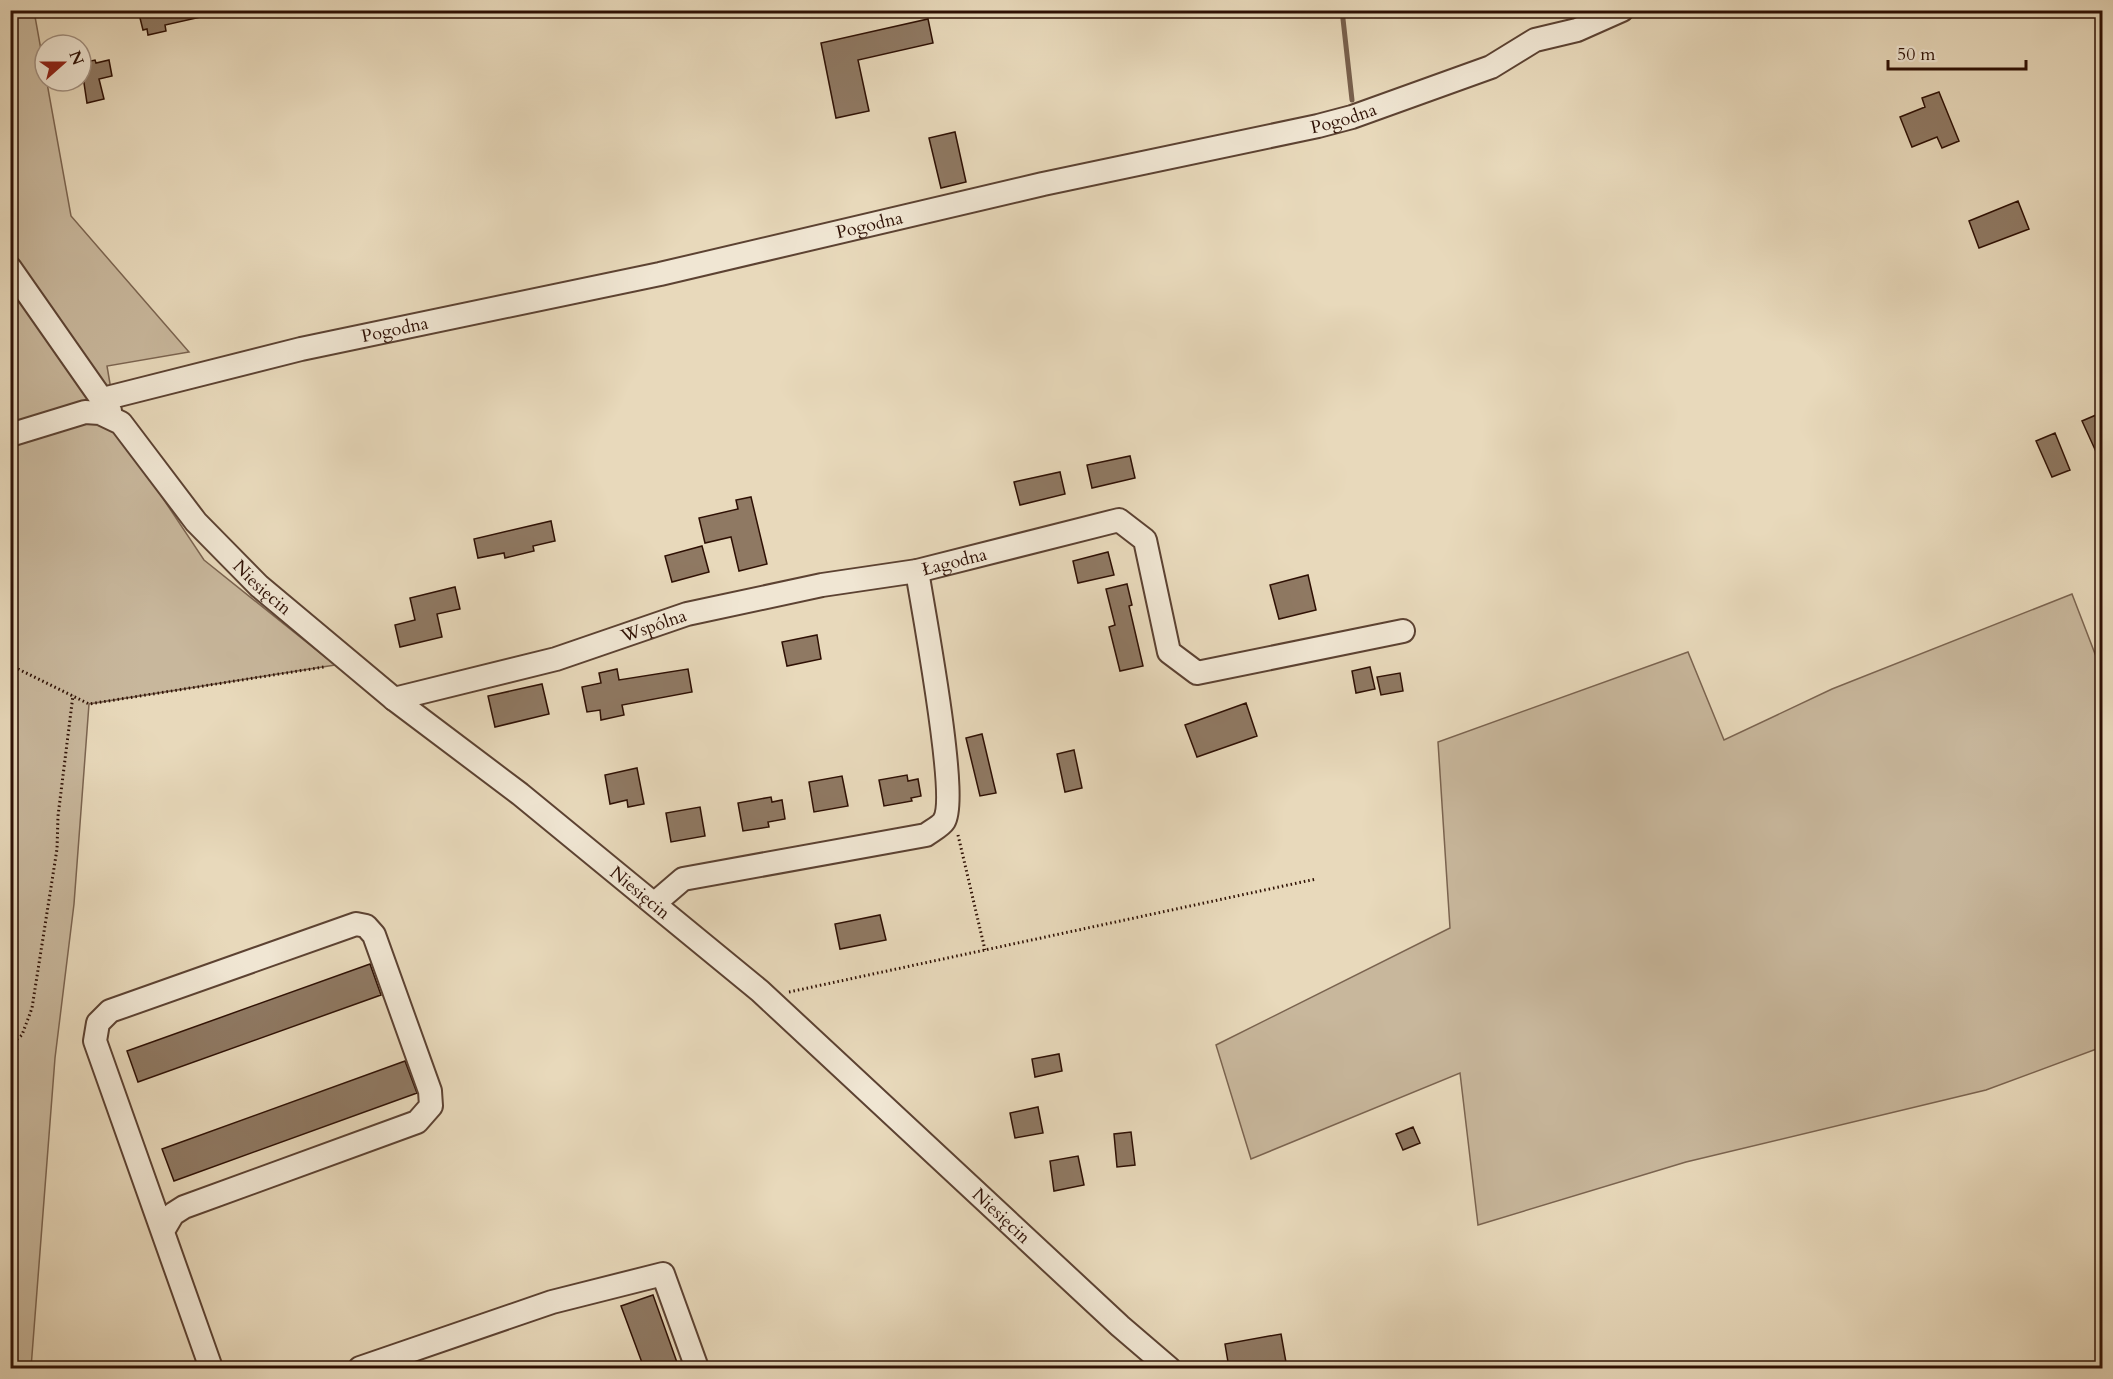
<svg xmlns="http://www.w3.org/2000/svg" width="2113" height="1379" viewBox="0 0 2113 1379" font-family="Cardo,serif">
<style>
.green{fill:#c8b79c;stroke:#7b6450;stroke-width:1.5}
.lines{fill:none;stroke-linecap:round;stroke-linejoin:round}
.stream{stroke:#78604d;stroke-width:5}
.building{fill:#8f7963;stroke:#2e1004;stroke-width:1.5}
.minor-casing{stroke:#5c4232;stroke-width:26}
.path{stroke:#2e1004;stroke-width:3;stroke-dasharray:1.5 3;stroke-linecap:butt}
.minor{stroke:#f0e6d3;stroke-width:22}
.labels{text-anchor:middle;stroke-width:6;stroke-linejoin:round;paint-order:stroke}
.street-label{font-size:18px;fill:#2e1004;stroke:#f0e6d3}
</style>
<rect width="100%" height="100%" fill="#e8d9bb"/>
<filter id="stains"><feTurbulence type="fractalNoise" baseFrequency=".00333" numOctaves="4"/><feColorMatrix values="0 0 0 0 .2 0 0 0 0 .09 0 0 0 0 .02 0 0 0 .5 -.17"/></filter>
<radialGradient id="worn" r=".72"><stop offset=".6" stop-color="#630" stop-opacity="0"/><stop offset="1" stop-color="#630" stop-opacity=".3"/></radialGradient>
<path class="green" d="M10,11H34L71,216L189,352L107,366L118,431L204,560L335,665L89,704L74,904L55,1058L31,1368H10Z
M2072,594L2102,672V1047L1986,1090L1686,1162L1478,1225L1460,1073L1251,1159L1216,1045L1450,928L1438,742L1688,652L1724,740L1832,689Z"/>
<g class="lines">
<path class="stream" d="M1342,10L1352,100"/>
</g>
<path class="building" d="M138,10H200L201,17L165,25L166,31L148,35L147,29L143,30Z
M928,19L933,43L858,60L869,111L836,118L821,43Z
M95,60L96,63L109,60L112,76L99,79L104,99L87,103L81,63Z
M1939,92L1959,141L1942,148L1937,137L1912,147L1900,117L1925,107L1922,98Z
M955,132L966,182L941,188L929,138Z
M2018,201L2029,229L1979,248L1969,221Z
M2103,412V467L2082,421Z
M2055,433L2070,470L2052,477L2036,441Z
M1130,456L1135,478L1092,488L1087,465Z
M1060,472L1065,494L1020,505L1014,482Z
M751,497L767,564L739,571L731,537L705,543L699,518L738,509L736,500Z
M551,521L555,541L533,546L534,551L505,558L504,553L478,558L474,539Z
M702,546L709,572L672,582L665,556Z
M1108,552L1114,575L1078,583L1073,561Z
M1308,575L1316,610L1279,619L1270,585Z
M1127,584L1132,605L1129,606L1143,666L1120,671L1109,627L1115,625L1106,589Z
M455,587L460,609L437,614L442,637L400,647L395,625L415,620L410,598Z
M817,635L821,659L787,666L782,642Z
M1370,667L1375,689L1356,693L1352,671Z
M617,669L619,680L688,669L692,692L622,705L624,715L601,720L600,710L587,712L582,687L601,683L599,673Z
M1400,673L1403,691L1381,695L1377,677Z
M542,684L549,714L495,727L488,696Z
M1246,703L1257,736L1197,757L1185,725Z
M982,734L996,793L980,796L966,738Z
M1074,750L1082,788L1065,792L1057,754Z
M637,768L644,804L628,807L627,800L610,804L605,775Z
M907,775L908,781L918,779L921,796L911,798L912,801L884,806L879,780Z
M842,776L848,806L814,812L809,782Z
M771,797L772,802L782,800L785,819L768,822L769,827L743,831L738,803Z
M700,807L705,836L671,842L666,813Z
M880,915L886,940L840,949L835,924Z
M370,964L381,995L138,1082L127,1051Z
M1059,1054L1062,1071L1035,1077L1032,1059Z
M405,1061L417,1093L174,1181L162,1149Z
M1038,1107L1043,1133L1015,1138L1010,1113Z
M1413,1127L1420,1143L1403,1150L1396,1134Z
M1131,1132L1135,1165L1117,1167L1114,1134Z
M1078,1156L1084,1185L1054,1191L1050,1161Z
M653,1295L679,1368H644L621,1306Z
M1281,1334L1287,1368H1263L1262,1362L1229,1368L1225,1344Z"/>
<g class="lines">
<defs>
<g id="minor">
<path d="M10,268L110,411"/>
<path id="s1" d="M103,399L301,349L660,274L1043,184L1318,126L1352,117L1491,67L1535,40L1577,30L1622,10"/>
<path id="s2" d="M10,435L85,412L100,413L121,423L196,522L259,586L394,699L520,794L760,991L1120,1326L1169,1368"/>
<path id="s3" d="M394,699L556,659L687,614L822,585L917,571L1119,520L1145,540L1169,652L1197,673L1403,631"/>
<path d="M655,903L683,879L926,835C931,831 941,826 944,821C959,797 923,609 917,571"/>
<path d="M163,1231L173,1214L184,1207L417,1122L431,1106L430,1091L374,935L366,926L356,924L110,1011L98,1023L95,1041L211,1368"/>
<path d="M360,1368L552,1302L663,1274L697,1368"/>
</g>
</defs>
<use href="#minor" class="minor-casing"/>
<path class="path" d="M10,665L89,704L324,667
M958,835L985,950
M789,992L1316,879
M10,1045L22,1035L32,1008L57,849L58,816L73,695"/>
<use href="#minor" class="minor"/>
</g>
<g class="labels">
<g class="street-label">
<text dy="6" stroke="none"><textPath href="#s1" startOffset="1272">Pogodna</textPath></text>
<text dy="6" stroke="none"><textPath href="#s1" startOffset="786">Pogodna</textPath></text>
<text dy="6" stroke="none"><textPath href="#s1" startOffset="300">Pogodna</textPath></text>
<text dy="6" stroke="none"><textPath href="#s3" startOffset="578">Łagodna</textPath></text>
<text dy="6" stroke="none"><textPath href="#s2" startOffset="334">Niesięcin</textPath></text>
<text dy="6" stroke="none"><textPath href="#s3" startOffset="270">Wspólna</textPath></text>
<text dy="6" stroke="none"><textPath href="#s2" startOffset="820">Niesięcin</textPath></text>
<text dy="6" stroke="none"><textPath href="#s2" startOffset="1305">Niesięcin</textPath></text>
</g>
</g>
<rect width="2113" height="1379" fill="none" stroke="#e8d9bb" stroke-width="36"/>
<rect x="12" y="12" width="2089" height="1355" fill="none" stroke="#2e1004" stroke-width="3"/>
<rect x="18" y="18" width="2077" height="1343" fill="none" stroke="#2e1004" stroke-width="1.5"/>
<g transform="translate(63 63) rotate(69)"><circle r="28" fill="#f0e6d3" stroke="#a29080" stroke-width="1.5"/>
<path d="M0-4.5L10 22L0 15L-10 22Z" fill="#8f2418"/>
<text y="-9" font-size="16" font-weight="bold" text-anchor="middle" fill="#2e1004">N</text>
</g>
<path d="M1888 60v9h138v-9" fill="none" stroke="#2e1004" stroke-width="3"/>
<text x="1897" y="60" font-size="18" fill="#2e1004" stroke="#f0e6d3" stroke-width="4.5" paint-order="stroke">50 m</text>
<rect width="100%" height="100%" filter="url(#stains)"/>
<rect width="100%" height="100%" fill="url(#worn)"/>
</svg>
